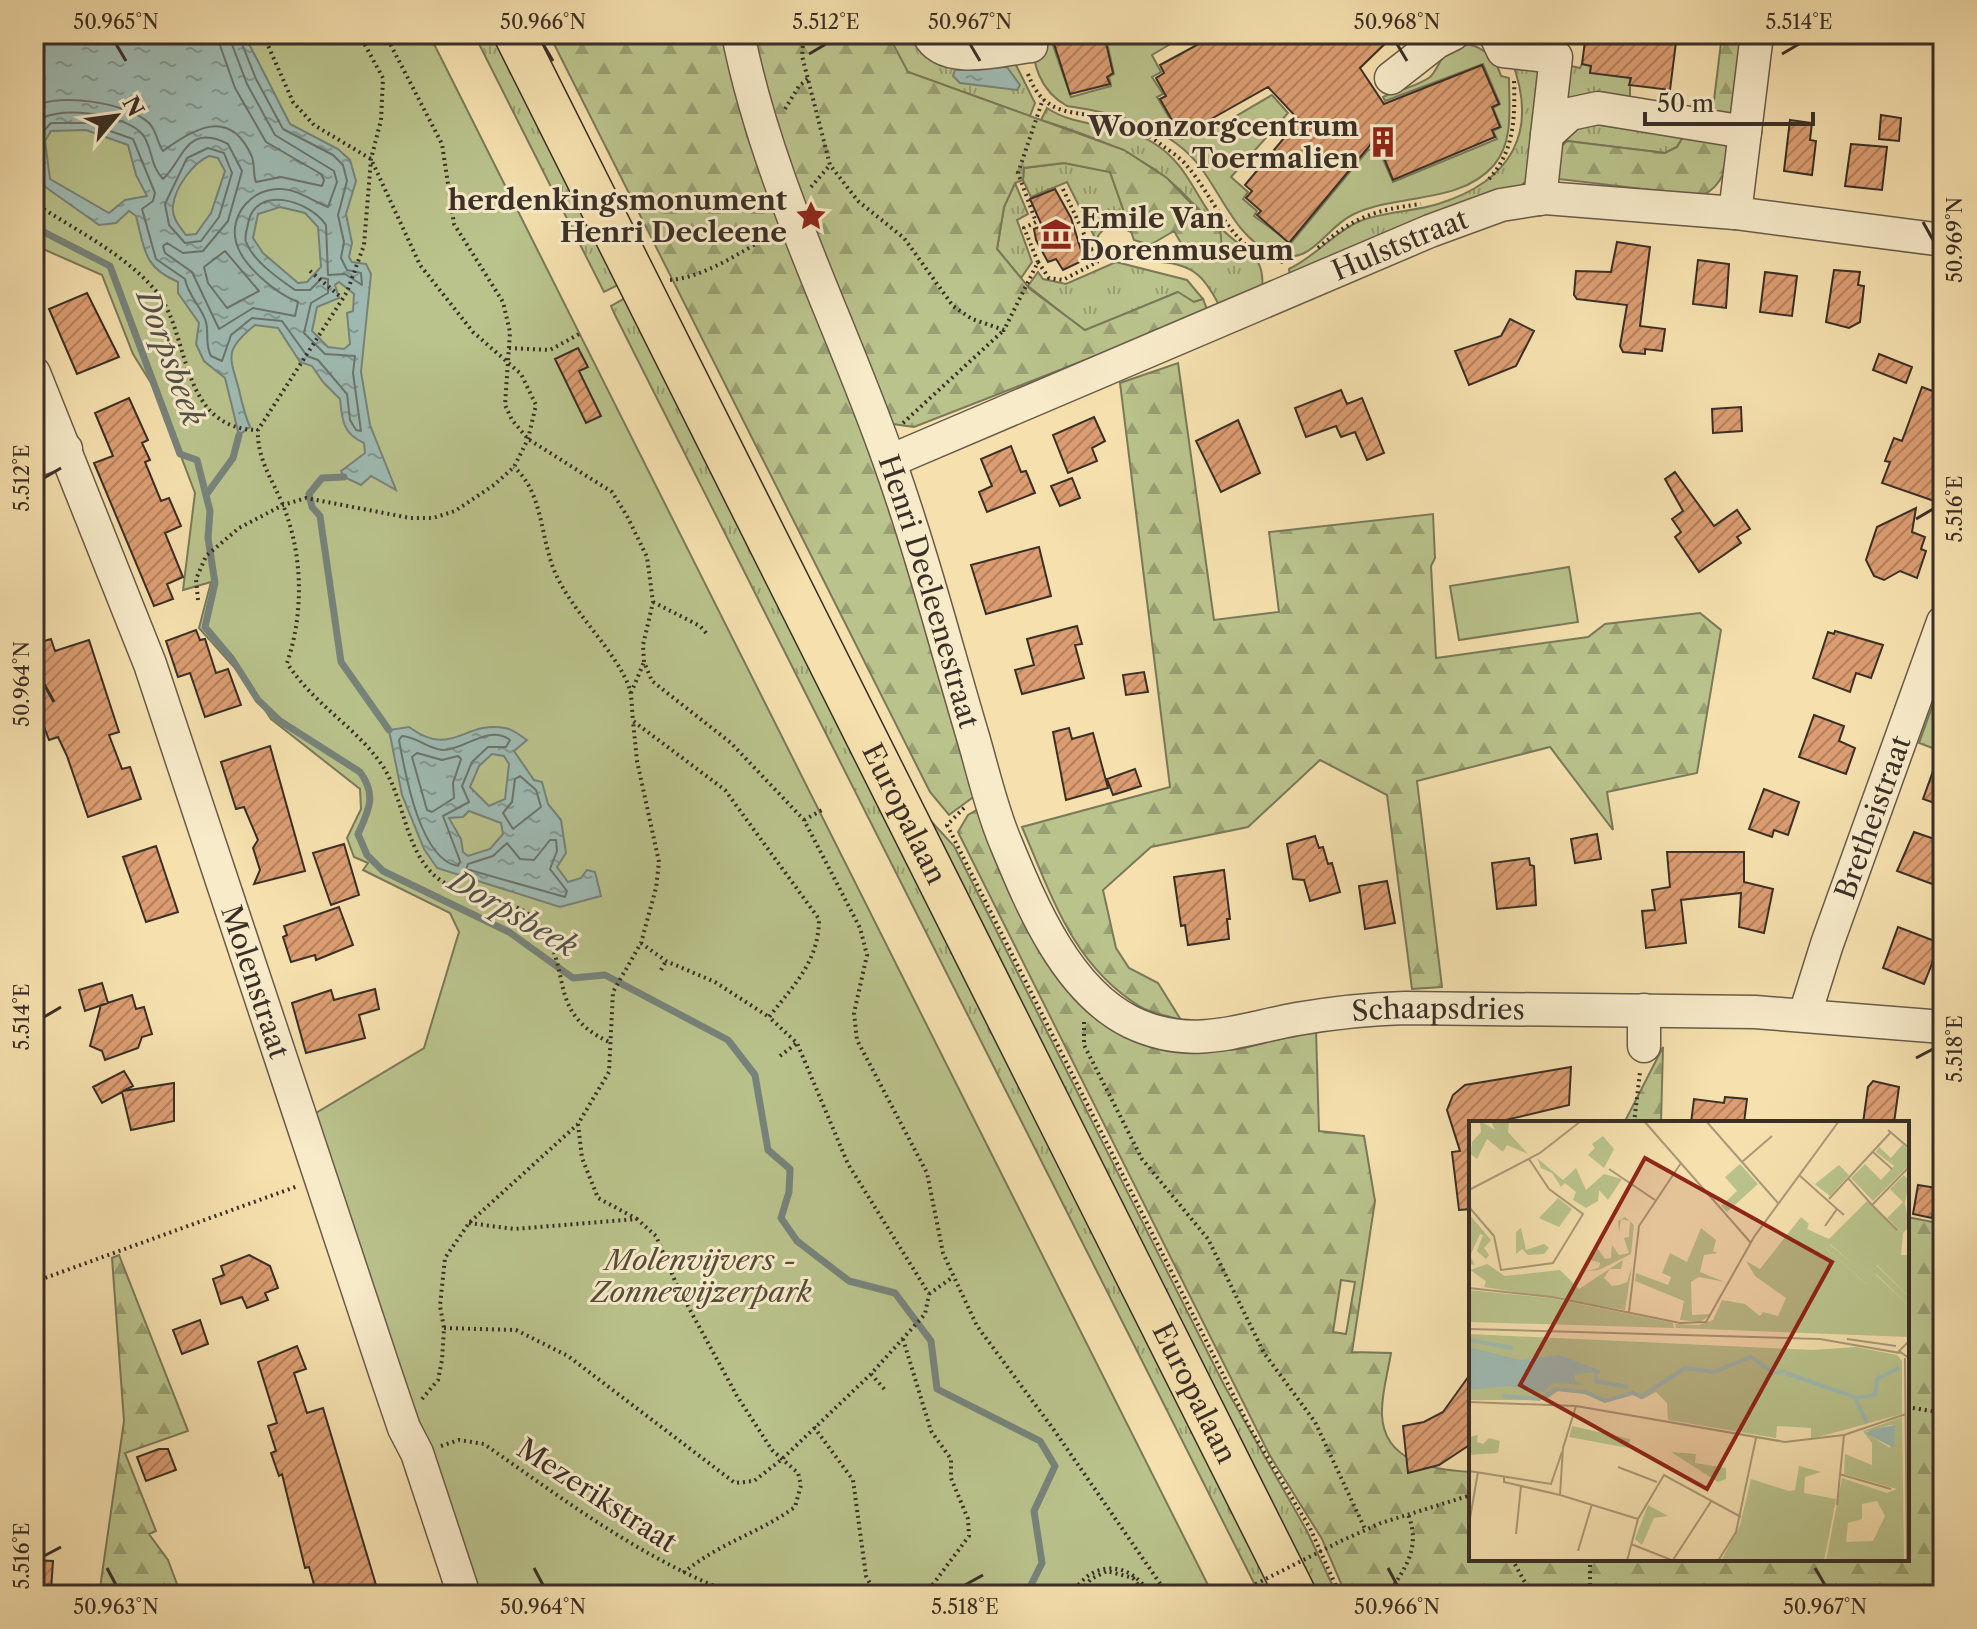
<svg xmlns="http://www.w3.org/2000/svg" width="1977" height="1629" viewBox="0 0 1977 1629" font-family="'Libre Caslon Text',serif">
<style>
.grass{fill:url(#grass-tufts);stroke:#7a795a;stroke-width:2}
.forest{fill:url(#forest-firs);stroke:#7a795a;stroke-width:2;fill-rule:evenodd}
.green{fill:#bac38c;stroke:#7a795a;stroke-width:2}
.water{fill:url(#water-ripples);stroke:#77837b;stroke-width:2;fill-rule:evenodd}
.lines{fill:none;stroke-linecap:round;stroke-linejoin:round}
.shore{stroke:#6c756d;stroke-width:2}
.stream{stroke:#77837b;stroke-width:7}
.building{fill:url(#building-hatch);stroke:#3a2f27;stroke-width:2}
.minor-casing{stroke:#695b49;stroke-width:35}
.major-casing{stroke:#3a2f27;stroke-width:43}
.path{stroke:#3a2f27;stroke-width:4;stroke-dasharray:2 4;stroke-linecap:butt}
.minor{stroke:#f8ebca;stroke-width:32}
.major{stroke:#f5e0ae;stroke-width:40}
.path-bridge{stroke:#3a2f27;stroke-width:4;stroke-dasharray:2 4;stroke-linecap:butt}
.ticks{fill:none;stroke:#3a2f27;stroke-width:3}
.labels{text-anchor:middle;stroke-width:6;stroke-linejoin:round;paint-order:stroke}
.poi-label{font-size:28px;font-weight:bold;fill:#3a2f27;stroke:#f8ebca;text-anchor:end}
.street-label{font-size:28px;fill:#3a2f27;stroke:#f8ebca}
.park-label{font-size:28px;font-style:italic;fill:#544d3b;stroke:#f8ebca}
.water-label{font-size:30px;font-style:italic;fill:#53524a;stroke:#f8ebca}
.inset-river{fill:none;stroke:#9fbbb3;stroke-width:4}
.inset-road{fill:none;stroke:#aa9978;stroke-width:2}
.view{fill:#8f2418;fill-opacity:0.15;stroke:#8f2418;stroke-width:4}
.inset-edge{fill:none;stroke:#3a2f27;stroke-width:4}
.neatline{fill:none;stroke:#3a2f27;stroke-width:3}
.ticks-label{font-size:20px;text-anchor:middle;fill:#3a2f27}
</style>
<defs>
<pattern id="grass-tufts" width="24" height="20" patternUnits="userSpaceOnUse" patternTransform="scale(2)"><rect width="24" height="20" fill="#bac38c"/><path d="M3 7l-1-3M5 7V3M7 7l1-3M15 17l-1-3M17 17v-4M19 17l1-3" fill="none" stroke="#989f72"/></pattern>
<pattern id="forest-firs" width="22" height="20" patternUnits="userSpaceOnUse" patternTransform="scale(2)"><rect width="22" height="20" fill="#bac38c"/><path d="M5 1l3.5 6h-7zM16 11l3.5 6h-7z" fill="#989f72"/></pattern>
<pattern id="water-ripples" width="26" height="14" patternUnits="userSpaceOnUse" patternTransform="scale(2)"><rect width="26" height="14" fill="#9fbbb3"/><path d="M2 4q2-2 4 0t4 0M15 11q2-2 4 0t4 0" fill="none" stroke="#839892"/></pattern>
<pattern id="building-hatch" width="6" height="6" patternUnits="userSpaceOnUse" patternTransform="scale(2)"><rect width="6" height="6" fill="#db9d71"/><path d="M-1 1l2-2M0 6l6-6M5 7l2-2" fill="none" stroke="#b3805d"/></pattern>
</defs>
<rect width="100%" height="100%" fill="#f5e0ae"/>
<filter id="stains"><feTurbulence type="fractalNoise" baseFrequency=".0025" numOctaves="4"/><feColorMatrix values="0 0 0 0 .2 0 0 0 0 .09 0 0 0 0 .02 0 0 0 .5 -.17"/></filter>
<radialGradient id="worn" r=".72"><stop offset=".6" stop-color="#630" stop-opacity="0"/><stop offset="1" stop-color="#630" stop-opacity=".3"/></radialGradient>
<path class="grass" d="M474,34H496L622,283L604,292Z
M857,34H921L1012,57L1035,103L1030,116L908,72L855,38Z
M1511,59L1543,64L1533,174L1514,193L1291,284L1289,269C1316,256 1336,231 1360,221C1385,211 1413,212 1438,204C1511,181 1540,133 1511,59Z
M1582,64L1591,66L1590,72L1630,78V106L1557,111L1571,66L1580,68Z
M1047,108C1078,129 1119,122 1152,142C1189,164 1195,199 1221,228C1243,252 1266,252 1262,290L1221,309C1206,279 1195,264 1160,262L1220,227C1199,213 1185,192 1165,177C1128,149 1085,134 1041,120Z
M1593,124L1683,137L1677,147L1665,153L1567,141L1553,154L1565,126Z
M1065,163L1110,172L1131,232C1117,225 1104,222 1096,240L1067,182L1031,197L1023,180L1024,168Z
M1015,183L1028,214L1017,220L1032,262L1021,278L997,249L1004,207Z
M1116,262L1187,280L1203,299L1194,302L1177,292L1085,331L1028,286L1038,272L1043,279L1066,284Z
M629,296L1282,1595H1260L614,313L611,306Z
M929,819L954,846L1224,1385L1307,1531L1337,1595H1318Z"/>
<path class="forest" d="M549,34H726L747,136L874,461L980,792L949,815L930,792Z
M747,34H857L856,38L892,42L908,72L1124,150L1167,178L1200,213L1220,227L1222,249L1211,257L1185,250L1174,231L1150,245L1134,240L1110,172L1064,163L1024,168L1023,180L1015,183L1004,207L997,249L1030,289L1085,330L1178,292L1194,302L1203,299L1208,312L914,427L893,424L877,402L803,219Z
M1722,34H1742L1732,120L1712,117Z
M1683,137H1730C1727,162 1727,183 1702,196L1550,178L1553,154L1567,141L1665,153L1677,147Z
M1178,363L1214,620L1279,612L1269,532L1433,514L1435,558L1431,566L1436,658L1588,637L1605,624L1700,613L1721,630L1697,773L1607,792L1613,830L1550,747L1417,781L1442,987L1412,989L1387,795L1320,760L1248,827L1151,847L1103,890L1116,948L1129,968L1158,983L1181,1020C1168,1016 1151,1013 1139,1006C1072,964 1052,896 1022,827L1170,787L1120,383Z
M1942,679L1943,680V752L1919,743Z
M982,807L1006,875L1150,1044L1190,1053L1240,1049L1316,1030L1319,1131L1364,1136L1375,1201L1352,1352L1391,1353C1388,1372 1381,1395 1382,1415C1384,1462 1433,1470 1471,1472V1559H1907V1217L1943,1224V1595H1346L1322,1539L1269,1454L958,832L968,815ZM1341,1280L1355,1282L1346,1334L1333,1332Z
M1663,1047L1661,1123H1624Z
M119,1255L188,1431L125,1453L156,1531L149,1534L168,1560L181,1595H99L124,1421L112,1258Z"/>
<path class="green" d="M34,34H429L1213,1595H476L423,1431L358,1260L316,1113L424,1048L459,932L450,913L363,870L368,863L354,857L347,838L361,809L360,789L271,719L243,677L199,628L211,582L183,590L195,493L156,391L133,354L102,275L34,245Z
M1033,34H1049L1071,97L1111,86L1109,77L1114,74L1105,34H1187L1152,55L1161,72L1152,77L1163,94L1157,97L1182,139L1205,127L1207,133L1272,95L1288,113L1231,177L1248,192L1243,199L1257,211L1254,216L1291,243L1368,150L1378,148L1393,182L1497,139L1493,131L1501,127L1493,108L1500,104L1483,64L1385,101L1383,97C1396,91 1418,86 1430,77C1437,71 1440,58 1448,51C1470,34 1495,54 1501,76L1509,78C1509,107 1514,141 1494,165C1460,205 1395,193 1352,215C1322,230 1311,270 1270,252C1237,237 1222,196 1201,168C1170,126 1115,113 1067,106C1040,91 1031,63 1033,34Z
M1569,567L1578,622L1459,640L1450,586Z"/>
<path class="water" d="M34,34H244L290,124L338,149L350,160L356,181L346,214L352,243L349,257L352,262L366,264L371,274L361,372L370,425L396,490L371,476L361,485L344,477L341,471L365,453L364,443C343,434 342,420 340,399L323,382L312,366L300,362L278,328L255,325C223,351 230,356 239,390C242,403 245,416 250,427L239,435L225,378L204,361L196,344L199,323L178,293V282C143,267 145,250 136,216L129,211L116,223L99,225L44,186L34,122ZM86,130L128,145L136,175L147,196L125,200L109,213L50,179L45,141L51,131ZM209,156L218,158L225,171L211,213L196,234L186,235C180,227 171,217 173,206C175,187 193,163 209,156ZM280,207L305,213L318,227L321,267L307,282L298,283L263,253L253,238L258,214ZM339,282L354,294L353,311L347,313L350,344L344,349L328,347L312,331L317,307L339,298L335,285Z
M1007,67L1020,85L1017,90L960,83L953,76L955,70Z
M409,727C452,759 464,720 505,728C513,729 521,736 527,740L514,751L534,780L542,782L548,804L561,820L566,853L557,867L568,882L581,878L587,870L595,872L601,896L560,907L437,868L424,849L402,795L389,730ZM492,754L504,756L509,764L505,799L489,806L470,787L479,766ZM469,811L501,823L503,834L490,849L468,856L463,852L461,839L449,818L463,817Z"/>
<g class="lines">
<path class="shore" d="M34,107C59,92 128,103 149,123C157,131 157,143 163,151C194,129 230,106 252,157C255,166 253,175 256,182L281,177L322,186L324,180L321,174L266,142L235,88L216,34
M34,125C49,102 128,114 143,135C153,149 150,166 163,179C183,162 185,122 228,144L242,171L228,221L203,251L183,253L167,243L163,246L165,253L192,272L219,329L253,308L295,316L298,302C277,294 242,266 236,242C229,214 253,187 282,189C300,190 313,202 328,207L337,182L334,171L275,135L247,84L228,34
M208,148L224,153L232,173L219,217L201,241L185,243L169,225L165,204L187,158Z
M34,151L39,136L51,123H87L133,139L155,193L153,201L142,209L156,259L185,279C188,295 199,304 205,319C210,331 204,343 211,356L222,361L231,335L252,318L282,321L307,356L318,360L347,394L350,420L356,430L361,431L353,373L355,356L325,354L304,333L311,303L328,293V279L322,278L310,290H295C278,278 254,262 246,242C244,236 247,230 248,224C255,184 309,200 326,225L328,275L345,274L362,285L361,273L347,270L341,258L344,242L338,215L347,181L343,165L333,155L283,129L256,79L238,34
M225,251L259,291L227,308L208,283L204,267Z
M402,736C415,736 428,749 443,750C465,750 488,724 510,740L506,747H488L472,762L462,786L469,802L443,816L460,861L458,866C420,860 405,773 399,740Z
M417,753L442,760L458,756L461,759L453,783L454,798L432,812L427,810L412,757Z
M520,776L536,790L541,807L513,829L503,813L512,802L515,779Z
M550,840H556L557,851L550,869L567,891L565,897L466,869L468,864L493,856L507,843L520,859L534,860Z"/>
<path class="stream" d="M34,227L110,266L180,454L197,460L210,511L208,538L215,583L205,627L232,659L258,700L280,721L360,772C377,795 369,810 358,834L367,855L383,871L509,932L573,978L605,975L728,1040L755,1075L768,1150L790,1169L789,1192L781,1218L797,1241L849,1281L895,1293L931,1341L937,1389L1040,1441L1055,1466L1034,1511L1042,1563L1026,1595
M344,477L322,478L309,494L312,507L320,516L341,662L389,730
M206,495L233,458L239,435"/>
</g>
<path class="building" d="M1051,34H1104L1113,73L1107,77L1110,84L1070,94Z
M1217,34H1395L1360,68L1384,104L1482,65L1499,104L1492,107L1500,127L1492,130L1495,137L1393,180L1376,138L1289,243L1257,215L1261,211L1246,198L1252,191L1245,185L1299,120L1268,87L1181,136L1160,99L1166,96L1156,78L1164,73L1160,65Z
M1596,34H1677L1670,90L1629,85L1631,78L1590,73L1591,66L1582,64L1585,41L1595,42Z
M1881,115L1901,118L1899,141L1879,139Z
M1790,120L1812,123L1810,140L1816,141L1812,175L1784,171Z
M1851,144L1887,147L1882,190L1845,186Z
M1055,189L1071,218L1084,260L1063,270L1056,259L1048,262L1036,240L1034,229L1042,226L1030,199Z
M1617,242L1650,247L1640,326L1665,329L1662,351L1645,349V354L1623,352L1620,346L1627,305L1577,299L1574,295L1576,271L1611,272Z
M1698,260L1729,264L1726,308L1693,304Z
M1834,270L1860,272L1858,285L1864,286L1860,322L1849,328L1826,322Z
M1765,272L1797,276L1792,316L1760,312Z
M87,293L119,357L77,374L49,309Z
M1510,319L1534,331L1516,366L1469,385L1455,351L1501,336Z
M578,348L588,367L579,371L601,416L586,423L555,359Z
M1879,354L1912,367L1906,383L1873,370Z
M1922,387L1943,395V504L1882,483L1890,462L1885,461L1894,438L1902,441Z
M1341,390L1347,404L1362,398L1384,453L1367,460L1355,432L1341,437L1336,426L1306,437L1295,408Z
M129,398L148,440L142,443L150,460L145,462L161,501L169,498L181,526L165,533L183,577L167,584L173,599L154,606L94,463L113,456L95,413Z
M1741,407L1742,431L1713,433L1712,409Z
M1094,417L1105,441L1092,448L1097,461L1068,473L1053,435Z
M1238,420L1260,473L1221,492L1196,441Z
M1011,446L1021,472L1026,471L1035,493L987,512L979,492L992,486L981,459Z
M1675,472L1714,526L1737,510L1750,529L1737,537L1741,543L1699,572L1675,537L1681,532L1672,519L1683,511L1665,479Z
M1072,478L1080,498L1060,506L1051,486Z
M1916,508L1912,532L1925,537L1921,549L1926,551L1917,578L1900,571L1884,580L1874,576L1866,560L1877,527Z
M1039,547L1051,596L986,614L971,565Z
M1077,626L1082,644L1075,645L1084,678L1022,694L1015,670L1034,665L1027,639Z
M196,630L200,640L205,639L216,673L228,669L241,705L205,717L190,673L178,677L166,641Z
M1835,631L1883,645L1871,678L1856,673L1850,692L1813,678L1828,632L1834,634Z
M51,639L55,651L89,640L119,732L109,735L122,769L130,767L141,799L88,817L67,756L58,737L49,740L34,700V644Z
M1144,672L1148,692L1126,695L1123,675Z
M1814,715L1844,726L1839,741L1855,748L1846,774L1799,757Z
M1069,728L1072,739L1093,733L1108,788L1066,800L1053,732Z
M270,746L305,871L254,884L260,870L253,848L258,840L244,807L236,809L221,762Z
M1941,749H1943V806L1923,799Z
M1135,769L1141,786L1113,795L1107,779Z
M1764,789L1799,802L1788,835L1774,830L1772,837L1749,829Z
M1914,832L1943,842V888L1897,871Z
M1597,834L1601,859L1575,863L1571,839Z
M1315,836L1319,848L1323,847L1328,864L1332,863L1340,892L1310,901L1304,880L1293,879L1287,844Z
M344,844L359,895L331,905L313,853Z
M156,846L178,912L146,922L123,857Z
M1667,852H1744V882L1773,889L1764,933L1739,927L1741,893L1681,900L1686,943L1646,948L1642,911L1655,910L1652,890L1670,887Z
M1529,858L1530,865L1534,866L1536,905L1497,909L1492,863Z
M1224,870L1230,919H1227L1229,939L1188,945L1185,925L1181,926L1174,877Z
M1387,881L1395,923L1365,929L1359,886Z
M339,907L353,945L316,960L315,955L291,962L283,937L287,935L284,926Z
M1898,927L1940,943L1924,984L1883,968Z
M102,983L108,1003L85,1011L79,990Z
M375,989L379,1009L359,1015L365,1038L306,1053L292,1003L331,990L334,1000Z
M132,995L136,1009L144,1007L152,1034L142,1037L138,1048L105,1060L102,1051L90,1046L101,1005Z
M1571,1067L1569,1105L1493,1123H1471V1209L1459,1210L1452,1152L1460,1151L1447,1110L1453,1095L1465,1085Z
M124,1071L133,1086L123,1091L174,1083V1121L131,1130L122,1092L102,1103L93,1087Z
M1873,1081L1899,1087L1894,1123H1863L1868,1087Z
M1725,1097L1747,1099L1744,1123H1691L1694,1099L1724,1103Z
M1918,1185L1937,1188L1932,1218L1913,1214Z
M249,1255L270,1266L278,1288L265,1293L268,1300L247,1308L242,1297L221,1304L213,1279L224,1275L221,1266Z
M200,1320L208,1344L182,1354L173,1330Z
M297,1346L306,1369L294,1373L307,1413L323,1408L379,1595H317L309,1567L305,1568L282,1474L279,1476L271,1453L276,1451L268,1426L277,1423L258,1362Z
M1471,1373V1444L1439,1465L1408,1473L1403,1426L1424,1422L1443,1412Z
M159,1449H168L176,1470L146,1481L137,1457Z
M34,1560L53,1561L51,1591L34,1590Z"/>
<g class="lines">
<defs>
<g id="minor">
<path id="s1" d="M738,34C768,184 840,320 890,463C922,553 946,646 973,737C983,771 991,808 1005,841C1031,904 1066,990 1131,1022C1191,1051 1237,1030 1297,1019C1332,1013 1368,1009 1405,1008L1755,1012L1943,1027"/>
<path d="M928,34C945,67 1002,49 1031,46"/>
<path d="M1495,34L1503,51L1556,57L1547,135"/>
<path d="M1391,78L1437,42L1453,34"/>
<path d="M1540,199L1547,135L1570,114L1598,108L1745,132"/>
<path d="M1735,213L1757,34"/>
<path id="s2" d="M34,373L150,664L385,1372L404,1428L417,1453L464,1595"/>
<path d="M34,461L66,449"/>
<path id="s3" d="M890,461L1430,231L1501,205L1545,198L1735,213L1943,240"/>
<path d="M1644,1010V1046"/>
<path id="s4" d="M1805,1014L1827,944L1943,622"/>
</g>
<g id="major">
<path id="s5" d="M514,34L1296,1595"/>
</g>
</defs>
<use href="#minor" class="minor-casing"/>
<use href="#major" class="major-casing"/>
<path class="path" d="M359,34L383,78L381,120L371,159L364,245L347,292L258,430C257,459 272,479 283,505C303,555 304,613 287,663C314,705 355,726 382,765C403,796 404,841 429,870C458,904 515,890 541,927C573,971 546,1012 609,1042
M385,34L442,144L454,224L503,302L510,332L505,405L512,420L528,439L612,492L627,516L647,557L653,602L643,645L644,662L652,681L731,743L804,820L860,928L867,955L854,1013L857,1040L927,1173L943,1253L954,1277L977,1326L1054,1430L1168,1595
M804,34L802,56L830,165L858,201L904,238L953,306L972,319L1004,330L1038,262L1049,278L1063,280L1097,262L1091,249
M1028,74C1045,120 1076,110 1115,119C1131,123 1150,136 1163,146C1171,152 1181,158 1187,166C1216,199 1234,258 1285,262
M785,109L799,86L810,77
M34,163L42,208C81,233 125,255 156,291C191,333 178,429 258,430
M1489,179C1515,150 1515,117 1514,79
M811,187L830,165
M1063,189L1091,249L1127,259
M1318,248C1354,217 1374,210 1421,204
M1038,262L1024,228L1036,222L1018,173L1043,99
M310,271L342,298
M670,280C705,277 741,252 771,235
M509,348L550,350L581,333
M903,423L1003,331
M198,600L196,579L206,556L239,528L283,505L306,498L410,518H433L455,511L494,485L514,467L528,439L536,405L521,374L473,332L420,265L371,159L314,125L293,102L263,34
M653,602L700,626L707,634
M631,693L644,662
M964,808L947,825L1250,1428L1310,1528L1340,1595
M804,820L824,809
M641,943L666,961L715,982L769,1017
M661,970L666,961
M1084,1022V1045L1142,1159L1208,1239L1264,1353L1315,1422L1365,1529
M780,1056L797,1043
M1634,1123L1640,1072
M578,1124L582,1158L598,1198L637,1219
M469,1223L514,1229L637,1219L656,1236L678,1288L737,1396L772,1450L798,1473L801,1485L795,1507C756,1535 720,1542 682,1574
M34,1282L298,1186
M929,1294L953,1277
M444,1328L516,1330L568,1356L735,1483L754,1481L781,1460L871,1374L925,1314L929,1294L848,1164L797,1043L769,1017C794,985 819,961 819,919L725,790L633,721C632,711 632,700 630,690C618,652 571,612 554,570C540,535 543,493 514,467
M903,1339L931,1431L951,1459V1478L968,1519L969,1536L925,1595
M871,1374L886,1391
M422,1399L438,1380L442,1360L444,1328L440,1306L445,1258L469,1223L578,1124L609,1072L613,992L641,943L656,888L659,862L637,761L633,721
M1907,1407L1943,1413
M814,1427L853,1480L866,1576L876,1595
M441,1446L459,1440L484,1444C566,1501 643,1560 737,1595
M1341,1541L1381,1523L1471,1495
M1512,1559L1532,1595
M1590,1559V1595
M1072,1595C1091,1559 1131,1560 1150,1595
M1077,1595L1091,1579L1107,1571L1133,1578L1146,1595
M1388,1595C1406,1566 1421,1548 1408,1514"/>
<use href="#minor" class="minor"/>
<use href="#major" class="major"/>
<path class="path-bridge" d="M1234,1595L1341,1541"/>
</g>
<path class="ticks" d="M116,44L126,61M543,44L553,61M970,44L980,61M1397,44L1407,61M809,54L826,44M1782,54L1799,44M1923,222L1933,240M44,478L61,468M1916,519L1933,509M44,684L54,702M44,1017L61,1007M1916,1058L1933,1049M44,1556L61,1547M107,1568L116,1585M534,1568L543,1585M1388,1568L1397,1585M1815,1568L1825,1585M965,1585L983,1575"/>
<defs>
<symbol id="building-bare" viewBox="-9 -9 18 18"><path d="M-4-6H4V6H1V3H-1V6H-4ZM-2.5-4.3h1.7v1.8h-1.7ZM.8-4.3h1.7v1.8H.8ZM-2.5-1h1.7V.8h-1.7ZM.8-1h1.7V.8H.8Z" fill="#8f2418" stroke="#f8ebca" stroke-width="2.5" paint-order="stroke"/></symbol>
<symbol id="sight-bare" viewBox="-9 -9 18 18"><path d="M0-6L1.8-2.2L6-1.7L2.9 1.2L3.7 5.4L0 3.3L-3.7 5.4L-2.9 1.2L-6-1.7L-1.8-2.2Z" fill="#8f2418" stroke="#f8ebca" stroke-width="2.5" paint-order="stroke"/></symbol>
<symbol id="museum-bare" viewBox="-9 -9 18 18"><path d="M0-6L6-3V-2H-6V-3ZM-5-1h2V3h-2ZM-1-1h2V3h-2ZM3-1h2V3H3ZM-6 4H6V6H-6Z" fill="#8f2418" stroke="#f8ebca" stroke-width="2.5" paint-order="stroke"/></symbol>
</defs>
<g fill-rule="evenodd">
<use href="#building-bare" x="1361" y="120" width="44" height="44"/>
<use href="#sight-bare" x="789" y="194" width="44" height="44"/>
<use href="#museum-bare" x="1034" y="212" width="44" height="44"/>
</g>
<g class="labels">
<g class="poi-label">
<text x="1359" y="136">Woonzorgcentrum<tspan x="1359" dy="32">Toermalien</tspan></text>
<text x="787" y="210">herdenkingsmonument<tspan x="787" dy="32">Henri Decleene</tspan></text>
<text x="1080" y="228" text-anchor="start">Emile Van<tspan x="1080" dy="32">Dorenmuseum</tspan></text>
</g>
<g class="street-label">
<text dy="10" stroke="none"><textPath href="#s3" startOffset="554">Hulststraat</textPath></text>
<text dy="10" stroke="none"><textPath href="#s1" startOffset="590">Henri Decleenestraat</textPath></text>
<text dy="10" stroke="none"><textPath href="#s5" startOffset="872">Europalaan</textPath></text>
<text dy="10" stroke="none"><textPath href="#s4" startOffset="208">Bretheistraat</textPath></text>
<text dy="10" stroke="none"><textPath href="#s2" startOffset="648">Molenstraat</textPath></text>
<text dy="10" stroke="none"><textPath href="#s1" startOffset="1388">Schaapsdries</textPath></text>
<text dy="10" stroke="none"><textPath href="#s5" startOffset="1520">Europalaan</textPath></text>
<text transform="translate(597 1495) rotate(33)" y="10">Mezerikstraat</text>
</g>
<g class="park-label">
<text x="701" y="1270">Molenvijvers -<tspan x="701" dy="32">Zonnewijzerpark</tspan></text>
</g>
<g class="water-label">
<text transform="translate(170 358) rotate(70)" y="10">Dorpsbeek</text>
<text transform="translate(513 914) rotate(30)" y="10">Dorpsbeek</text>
</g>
</g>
<g transform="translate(1469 1121)">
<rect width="440" height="440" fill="#f5e0ae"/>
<path d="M434,23L440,29V44L404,80L382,57L396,43L412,59L425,45L407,31L410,26L422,37ZM370,44L380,54L361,75L334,54L346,63ZM435,54L440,60L436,82L440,106L434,112L418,97L434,81L421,68ZM89,77L103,88L90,106L70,97ZM0,93L22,119L15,127L20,134L17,138L8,130L14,114L11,113L1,135L6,144L0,143ZM52,107L57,129L75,123L80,127L75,133L59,134L53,128L47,133V111ZM360,123L396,153L407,144L440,176V185L407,153L397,163L357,127Z" fill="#bac38c"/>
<path d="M11,0L26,9L22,0H40L39,11L59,33L38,24L34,31L18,18L8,38L2,33L3,21L12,11ZM134,15L145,28L135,47L119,34L126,27L123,23ZM68,37L94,59L107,47L117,69L135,53L153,58L139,79L130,69L129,80L117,87L104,79L107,71L96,62L92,66L83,52L72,47ZM271,43L289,63L258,91L252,85L268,70L256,56ZM398,80L434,112L432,134H440V176L408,144L396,154L361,123L357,127L397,163L406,153L440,185V216L207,207L206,203L230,204L244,199L253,179L276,183L291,195L294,191L309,195L317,177L286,155L277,140L291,148L332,96L340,103L338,108L360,118ZM232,107L247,119L244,130L249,132L235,134L231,151L256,161L230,156L222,161L223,194L243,193L231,201L211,199L215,180L166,160L167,152L199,164L202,156L193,152L201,132L218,141ZM154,139L152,148H141L135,157L143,165L150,164L158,161L163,145L156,189L15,166L17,160L1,149L18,143L36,155L91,149L110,168ZM0,169L81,177L204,202L205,207L0,201ZM433,296L435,440H357L373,357L418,372L428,368L375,353L376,333L403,344V322L394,310ZM425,304L421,327L396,311L421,304ZM408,380L416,395L404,420L377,421L379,402L393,398V383ZM103,305L161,318L159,327L100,316ZM9,314L8,321L14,323L20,317L31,320L29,332L0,334V316ZM202,331L227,333L226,342L257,347V358L249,361ZM330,345L352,351L336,356L335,372L367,378L355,440H252L271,404L282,358L320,370L326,369ZM179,384L199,395L185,397L173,424L166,418Z" fill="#bac38c" fill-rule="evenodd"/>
<path d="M156,96L165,104L162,133L130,149L116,150L130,147L131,142L122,139L126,124L136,138L142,137L143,124L150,134L160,132L155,117L160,116L161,100L152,98L150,112L149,100ZM0,213L344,229L387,226L428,234L433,240V293L342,318V307L308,305L307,317L199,299L198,282L187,271L174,278L164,273L136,281L120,273L89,270L77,279H0Z" fill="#bac38c"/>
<path d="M0,226L51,239L91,234L132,250L127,255L125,251L106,253V260L116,264L84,262L75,271L38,265L1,269ZM426,304L425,327L396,312L404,308Z" fill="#9fbbb3"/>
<path class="inset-river" d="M0,219L44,227M317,252L388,277L406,274L408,258L430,247M127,255V260L159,266M33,275L70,278L88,268L116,271L136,280L164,272L172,276L216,247L244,251L282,236L304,252L316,250M387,279L398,302"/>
<path class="inset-road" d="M175,0L282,122M237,0L309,82M419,9L440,27M404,31L423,48M273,41L303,15M140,48L186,79M330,54L368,88M379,57L403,84M0,69L71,32L112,0M360,78L422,11M0,86L25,115L32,149L84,142L114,93L80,68L60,38M356,105L368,88L375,94M428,109L403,84L440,46M0,167L83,176L211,202L237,201L285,116L370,0M160,191L170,105L212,42M0,208L351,218L431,232M378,218L427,225M440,220L430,230L440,237M436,237L438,440M0,281L107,285L316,321L375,314L437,293M107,285L94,327L91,374L169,398M149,346L188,361M0,350L82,363L93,331M370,353L422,368M35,356V361L91,374M368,384L375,314M0,403L9,351M47,413L52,365M162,423L205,440M109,430L123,383M204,439L243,379M158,440L169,398L195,354L272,396M249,440L267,411L287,317"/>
<path class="view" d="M176,37L363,141L238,368L51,264Z"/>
<rect width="440" height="440" class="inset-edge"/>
</g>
<rect width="1977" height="1629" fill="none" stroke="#f5e0ae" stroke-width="88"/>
<g transform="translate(116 116) rotate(61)" stroke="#f8ebca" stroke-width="6" paint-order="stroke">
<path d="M0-6L14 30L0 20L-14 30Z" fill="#3a2f27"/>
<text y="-12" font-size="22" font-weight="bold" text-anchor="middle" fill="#3a2f27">N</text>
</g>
<path d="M1645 112v12h168v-12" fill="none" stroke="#3a2f27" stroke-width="4"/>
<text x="1657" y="112" font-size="24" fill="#3a2f27" stroke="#f8ebca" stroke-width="6" paint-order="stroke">50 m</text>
<rect x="44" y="44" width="1889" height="1541" class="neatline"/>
<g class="ticks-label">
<text x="116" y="29">50.965°N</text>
<text x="543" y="29">50.966°N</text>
<text x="826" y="29">5.512°E</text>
<text x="970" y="29">50.967°N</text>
<text x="1397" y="29">50.968°N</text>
<text x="1799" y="29">5.514°E</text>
<text transform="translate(1955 240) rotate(-90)" y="7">50.969°N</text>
<text transform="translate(22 478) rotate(-90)" y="7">5.512°E</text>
<text transform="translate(1955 509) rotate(-90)" y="7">5.516°E</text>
<text transform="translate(22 684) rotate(-90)" y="7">50.964°N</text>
<text transform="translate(22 1017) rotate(-90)" y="7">5.514°E</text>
<text transform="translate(1955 1049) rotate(-90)" y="7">5.518°E</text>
<text transform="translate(22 1556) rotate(-90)" y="7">5.516°E</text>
<text x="116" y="1614">50.963°N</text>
<text x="543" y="1614">50.964°N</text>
<text x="965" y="1614">5.518°E</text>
<text x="1397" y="1614">50.966°N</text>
<text x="1825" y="1614">50.967°N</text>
</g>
<rect width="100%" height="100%" filter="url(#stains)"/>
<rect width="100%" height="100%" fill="url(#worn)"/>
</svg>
